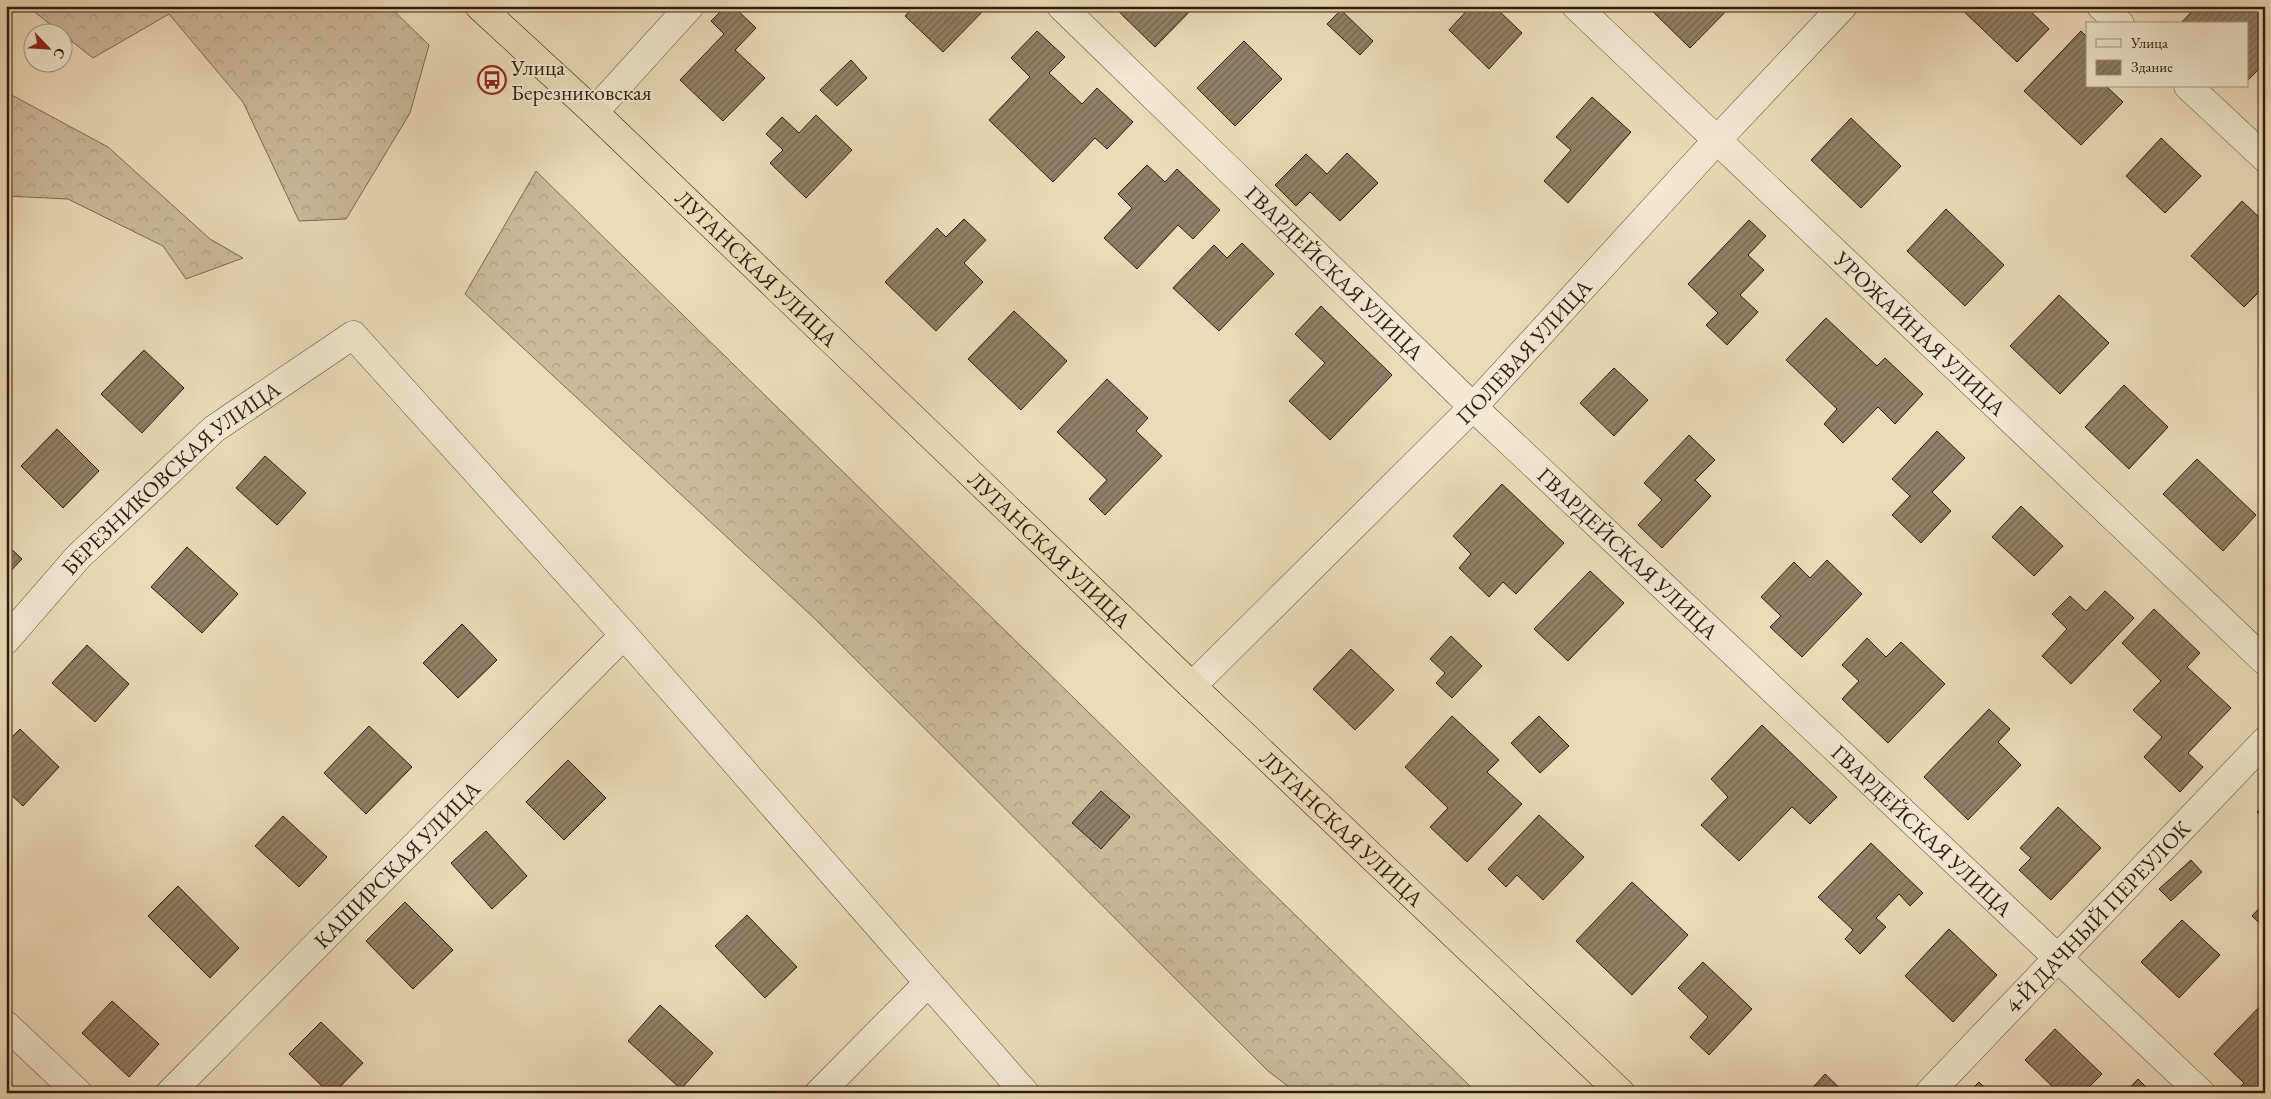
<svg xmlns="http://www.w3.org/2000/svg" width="2271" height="1099" viewBox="0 0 2271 1099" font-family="'EB Garamond',serif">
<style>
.forest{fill:url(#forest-crowns);stroke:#7e6a55}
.building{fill:url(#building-hatch);stroke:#301b0d}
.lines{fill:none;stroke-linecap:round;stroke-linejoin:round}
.minor-casing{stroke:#5f4b38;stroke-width:29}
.tertiary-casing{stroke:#5f4b38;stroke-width:29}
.trunk-casing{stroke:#301b0d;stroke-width:29}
.minor{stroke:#f3e8d2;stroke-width:28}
.tertiary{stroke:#f3e8d2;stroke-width:28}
.trunk{stroke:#ecdbba;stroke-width:28}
.labels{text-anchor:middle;stroke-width:4;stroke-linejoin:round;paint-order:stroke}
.poi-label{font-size:22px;fill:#301b0d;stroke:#f3e8d2;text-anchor:start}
.street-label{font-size:22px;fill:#301b0d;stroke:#f3e8d2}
</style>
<defs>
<pattern id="forest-crowns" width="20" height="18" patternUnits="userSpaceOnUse" patternTransform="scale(1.25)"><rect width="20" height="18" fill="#ccba9d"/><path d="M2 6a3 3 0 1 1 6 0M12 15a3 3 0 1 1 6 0" fill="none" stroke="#b09f86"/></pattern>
<pattern id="building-hatch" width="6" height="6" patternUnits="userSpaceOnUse" patternTransform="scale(1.25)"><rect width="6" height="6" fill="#927f67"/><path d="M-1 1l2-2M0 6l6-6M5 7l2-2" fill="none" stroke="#786753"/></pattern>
</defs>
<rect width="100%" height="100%" fill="#ecdbba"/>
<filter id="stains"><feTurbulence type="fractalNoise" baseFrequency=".004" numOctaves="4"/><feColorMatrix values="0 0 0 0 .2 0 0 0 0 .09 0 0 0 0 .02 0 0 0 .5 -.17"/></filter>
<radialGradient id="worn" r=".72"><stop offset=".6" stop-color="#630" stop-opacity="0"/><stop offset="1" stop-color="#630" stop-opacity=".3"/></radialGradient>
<path class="forest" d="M27,6H389L429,45L410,113L346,219L299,221L243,102L169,14L93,58Z
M6,92L108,147L210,239L243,258L186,279L163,246L68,199L6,196Z
M536,171L1477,1093H1297L1268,1071L814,618L465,294Z"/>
<path class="building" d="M726,6H733L756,28L735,50L765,78L723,121L680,80L724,34L711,21Z
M914,6H983L986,8L943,52L905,16Z
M1113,6H1195L1155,47Z
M1471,6H1494L1522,33L1489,69L1449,30Z
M1647,6H1731L1690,48Z
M1958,6H2025L2049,29L2017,62Z
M2197,6H2265V63L2247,81V24H2180Z
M1341,10L1373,41L1360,55L1327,24Z
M1037,31L1065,57L1049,73L1082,104L1097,88L1133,122L1107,149L1095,138L1053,182L989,120L1030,77L1011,58Z
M2081,31L2087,37V86H2106L2123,102L2081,145L2024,91Z
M1244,41L1282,79L1235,126L1197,88Z
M851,60L867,78L837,106L820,90Z
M1592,97L1631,132L1568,203L1544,181L1571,150L1556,137Z
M816,115L852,150L806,198L770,163L783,150L766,134L782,117L799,133Z
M1851,118L1901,166L1861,208L1811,160Z
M2161,138L2201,176L2165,213L2126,176Z
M1347,153L1378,183L1340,221L1310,192L1296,206L1275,185L1306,154L1327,174Z
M1147,165L1165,182L1177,169L1220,210L1193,239L1178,225L1137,269L1104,238L1132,208L1118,194Z
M2242,201L2265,223V286L2244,307L2191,256Z
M1946,209L2004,265L1965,306L1907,251Z
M964,219L986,240L964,263L983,282L936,331L885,282L937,228L946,237Z
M1749,220L1766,236L1748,255L1764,270L1740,295L1758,312L1727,345L1706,325L1718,313L1688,284Z
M1242,243L1274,274L1219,331L1173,288L1214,245L1227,258Z
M2059,295L2109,343L2060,394L2010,346Z
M1321,306L1392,375L1330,440L1289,401L1325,363L1295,334Z
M1014,311L1067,361L1021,410L968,359Z
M1826,318L1877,366L1885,358L1923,394L1895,424L1878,407L1843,443L1824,424L1837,409L1786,360Z
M144,350L184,388L142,433L101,394Z
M1614,368L1648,400L1614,436L1580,403Z
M1107,379L1148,418L1136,431L1162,456L1105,515L1089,499L1107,480L1057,432Z
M2124,385L2168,427L2129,469L2085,427Z
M57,429L99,471L63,508L21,466Z
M1937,431L1965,458L1932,492L1951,511L1921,543L1892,515L1910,496L1892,479Z
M1689,435L1715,460L1695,480L1711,496L1662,548L1638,525L1662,500L1644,483Z
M265,456L306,493L277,525L236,488Z
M2197,459L2256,515L2223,551L2163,494Z
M1502,484L1564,543L1516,594L1503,582L1489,597L1459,568L1471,554L1453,536Z
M2021,506L2063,546L2034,576L1992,537Z
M6,544L22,559L6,576Z
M187,547L238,594L202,633L151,587Z
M1827,560L1862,594L1802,657L1770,627L1781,616L1761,597L1794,562L1810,578Z
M1590,571L1624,603L1568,661L1534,629Z
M2105,591L2134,618L2071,684L2042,656L2067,629L2052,614L2070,596L2086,611Z
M2154,609L2200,653L2187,667L2231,708L2188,753L2203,767L2180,792L2144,757L2162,737L2133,710L2161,681L2122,643Z
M462,624L497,660L458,698L423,663Z
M1451,636L1482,666L1452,698L1436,683L1445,673L1430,659Z
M1867,638L1886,657L1901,642L1945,684L1888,743L1842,699L1859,681L1842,665Z
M87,645L129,684L95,722L52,683Z
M1351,649L1394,690L1355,730L1313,689Z
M1989,709L2010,729L1998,742L2021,765L1968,820L1924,777Z
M1452,716L1499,760L1487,772L1522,804L1467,862L1430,827L1448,808L1405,767Z
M1539,716L1569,746L1540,773L1511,743Z
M1762,725L1837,797L1810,824L1792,807L1739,861L1701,825L1728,797L1711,779Z
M369,726L412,767L366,814L324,773Z
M20,729L59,767L23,806L6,790V743Z
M568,760L606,798L564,840L526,802Z
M1101,791L1130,817L1101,849L1072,823Z
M2265,804V820L2257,812Z
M2058,807L2101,848L2051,900L2019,870L2031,858L2020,848Z
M1539,815L1584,857L1543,900L1517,875L1506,887L1488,869Z
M283,816L327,857L299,887L255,846Z
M486,831L527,876L492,909L451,863Z
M1871,843L1923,893L1910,906L1899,894L1876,918L1886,927L1860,954L1845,939L1853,930L1818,897Z
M2191,860L2202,872L2171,901L2159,889Z
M1632,882L1688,935L1632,995L1576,941Z
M178,886L239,948L210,978L148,916Z
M405,902L453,950L413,989L366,941Z
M2265,902V928L2252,916Z
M747,915L797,967L765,998L715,946Z
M2182,920L2220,955L2179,998L2141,962Z
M1949,929L1997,975L1953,1022L1905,976Z
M1703,962L1752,1009L1709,1055L1690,1037L1708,1017L1678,988Z
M112,1001L159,1044L129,1077L82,1033Z
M2265,1001V1093H2235L2244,1083L2214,1054Z
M660,1005L713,1053L681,1089L628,1041Z
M321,1022L363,1063L334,1093H329L289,1054Z
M2055,1029L2102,1074L2083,1093H2059L2025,1060Z
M1825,1074L1845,1093H1808Z
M2138,1079L2152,1093H2125Z
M1979,1082L1990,1093H1968Z"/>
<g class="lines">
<defs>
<g id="minor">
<path id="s1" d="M1061,6L1473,407L2201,1093"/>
<path id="s2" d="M1576,6L2265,661"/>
<path d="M2101,6L2120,24"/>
<path d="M2188,86L2265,158"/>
<path d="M594,112L690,6"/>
<path id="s3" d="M6,640L78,557L214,429L353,335L624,635L1025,1093"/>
<path d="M6,1025L78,1093"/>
<path id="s4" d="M170,1093L624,635"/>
<path d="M819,1093L928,983"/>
<path id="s5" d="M1929,1093L2265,741"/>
</g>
<g id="tertiary">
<path id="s6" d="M1192,686L1473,407L1718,139L1843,6"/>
</g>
<g id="trunk">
<path id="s7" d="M479,6L594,112L1192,686L1621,1093"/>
</g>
</defs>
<use href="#minor" class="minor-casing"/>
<use href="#tertiary" class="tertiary-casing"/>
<use href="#trunk" class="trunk-casing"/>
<use href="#minor" class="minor"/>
<use href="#tertiary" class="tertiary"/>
<use href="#trunk" class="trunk"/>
</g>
<defs>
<symbol id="bus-ring" viewBox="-11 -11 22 22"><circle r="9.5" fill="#f3e8d2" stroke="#8f2418" stroke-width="1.5"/><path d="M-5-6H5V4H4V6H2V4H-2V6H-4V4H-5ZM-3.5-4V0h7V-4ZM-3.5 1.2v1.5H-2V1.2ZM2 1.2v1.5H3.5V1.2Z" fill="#8f2418"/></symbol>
</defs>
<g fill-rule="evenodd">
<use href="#bus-ring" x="476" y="64" width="32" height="32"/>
</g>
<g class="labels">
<g class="poi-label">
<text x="511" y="75">Улица<tspan x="511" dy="25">Березниковская</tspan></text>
</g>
<g class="street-label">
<text dy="8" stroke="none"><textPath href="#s7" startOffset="382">ЛУГАНСКАЯ УЛИЦА</textPath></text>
<text dy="8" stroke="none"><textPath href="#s1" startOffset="382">ГВАРДЕЙСКАЯ УЛИЦА</textPath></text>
<text dy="8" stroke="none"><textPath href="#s2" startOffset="475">УРОЖАЙНАЯ УЛИЦА</textPath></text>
<text dy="8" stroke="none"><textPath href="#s6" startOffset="471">ПОЛЕВАЯ УЛИЦА</textPath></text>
<text dy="8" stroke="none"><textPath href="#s3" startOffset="232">БЕРЕЗНИКОВСКАЯ УЛИЦА</textPath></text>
<text dy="8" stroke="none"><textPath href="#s7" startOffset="788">ЛУГАНСКАЯ УЛИЦА</textPath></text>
<text dy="8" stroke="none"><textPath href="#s1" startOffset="788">ГВАРДЕЙСКАЯ УЛИЦА</textPath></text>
<text dy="8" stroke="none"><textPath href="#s7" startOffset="1192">ЛУГАНСКАЯ УЛИЦА</textPath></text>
<text dy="8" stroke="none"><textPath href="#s1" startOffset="1192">ГВАРДЕЙСКАЯ УЛИЦА</textPath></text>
<text dy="8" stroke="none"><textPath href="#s4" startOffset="322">КАШИРСКАЯ УЛИЦА</textPath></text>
<text dy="8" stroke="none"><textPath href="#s5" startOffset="244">4-Й ДАЧНЫЙ ПЕРЕУЛОК</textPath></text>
</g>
</g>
<rect width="2271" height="1099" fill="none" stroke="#ecdbba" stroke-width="25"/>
<rect x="8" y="8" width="2256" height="1084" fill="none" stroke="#301b0d" stroke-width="2.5"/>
<rect x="12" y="12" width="2246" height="1074" fill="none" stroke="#301b0d"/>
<rect x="2086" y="22" width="162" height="65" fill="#f3e8d2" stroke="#a59683"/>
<rect x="2096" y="39" width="25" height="8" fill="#f3e8d2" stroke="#a59683"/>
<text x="2131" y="48" font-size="15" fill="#301b0d">Улица</text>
<rect x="2096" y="60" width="25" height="15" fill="url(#building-hatch)" stroke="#a59683"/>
<text x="2131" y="72" font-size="15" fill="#301b0d">Здание</text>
<g transform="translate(48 48) rotate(115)"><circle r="24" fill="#f3e8d2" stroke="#a59683"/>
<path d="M0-4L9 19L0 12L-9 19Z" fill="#8f2418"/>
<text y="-8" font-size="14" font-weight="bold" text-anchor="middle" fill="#301b0d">С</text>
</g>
<rect width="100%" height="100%" filter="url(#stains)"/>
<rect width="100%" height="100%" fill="url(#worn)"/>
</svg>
